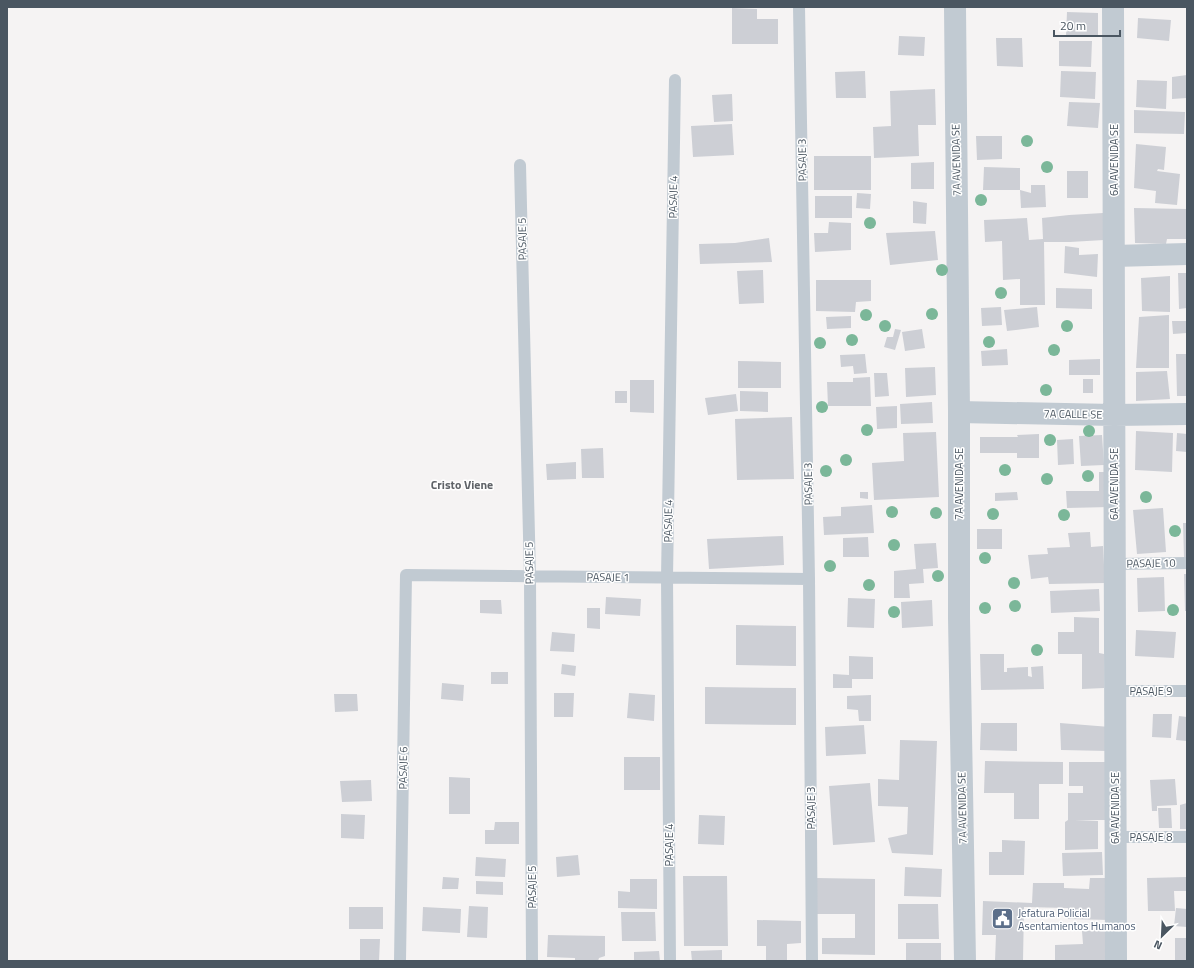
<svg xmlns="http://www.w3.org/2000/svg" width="1194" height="968" viewBox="0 0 1194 968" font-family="'Titillium Web',sans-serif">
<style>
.building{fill:#cdcfd5}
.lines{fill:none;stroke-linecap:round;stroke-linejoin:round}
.service{stroke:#c1cad2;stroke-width:12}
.minor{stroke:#c1cad2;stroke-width:22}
.tree{fill:#7bb799}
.labels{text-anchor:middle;stroke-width:3;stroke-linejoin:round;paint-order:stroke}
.street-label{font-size:11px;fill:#4a5661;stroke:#fff}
.service-label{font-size:11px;fill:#4e5e75;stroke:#fff;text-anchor:start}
.neighbourhood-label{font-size:12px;font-weight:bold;fill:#5f6368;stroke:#fff}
</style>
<rect width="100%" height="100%" fill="#f5f3f3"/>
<path class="building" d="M732,8L757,9V19H778V44H732Z
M1067,12L1098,13V37L1066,36Z
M1138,18L1171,20L1169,41L1137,38Z
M899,36L925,37L924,56L898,55Z
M996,38H1022L1023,67L997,66Z
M1059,41H1092L1091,67L1059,66Z
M865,71L866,98H836L835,72Z
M1061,71L1096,72L1095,99L1060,97Z
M1187,75V98L1172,99V77Z
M1137,80L1167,81L1166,109L1136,107Z
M935,89L936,125H918L919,156L874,158L873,127L891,126L890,91Z
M732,94L733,121L714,122L712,95Z
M1069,102L1100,103L1098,128L1067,126Z
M1134,110L1185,112L1184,134L1134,133Z
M732,124L734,155L693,157L691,126Z
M976,136H1002V159L977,160Z
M1136,144L1166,147L1164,170L1158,169L1157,171L1180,174L1177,205L1155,203L1156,191L1134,188Z
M814,156H871V190H814Z
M934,162V189H911V163Z
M984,167L1020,168V190H983Z
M1067,171H1088V198H1067Z
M1031,185H1045L1046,207L1021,208L1020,190L1031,193Z
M857,193L871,194L870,209L856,208Z
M815,196H852V218H815Z
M913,201L927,203L926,224L913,223Z
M1134,208L1187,209V239H1167L1166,244L1135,243Z
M1103,213L1104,240L1070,242H1044L1045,305H1020V279L1003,280L1002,241L985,242L984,220L1027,218L1029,240L1043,239L1042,218L1069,215Z
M829,222L851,223V250L815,252L814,233H828Z
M935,231L938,260L890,265L886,233Z
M769,238L772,262L700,264L699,244L735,243Z
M1065,246L1079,248V255L1098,254L1097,277L1064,273Z
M763,270L764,303L739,304L737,271Z
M1178,273H1187V308L1179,309Z
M1170,276V312L1142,311L1141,278Z
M816,280H871V301L856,302L855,312L816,311Z
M1056,288L1092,289V309L1056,308Z
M1001,307L1002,325L982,326L981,308Z
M1037,307L1039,327L1007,331L1004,310Z
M1169,315V368H1136L1139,317Z
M851,316V328L827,329L826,317Z
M1172,321H1187V333L1173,334Z
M895,329L901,330L895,350L884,347L887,337H893Z
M922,329L925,348L905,351L902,332Z
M1007,349L1008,365L982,366L981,351Z
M865,354L867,373L854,374L853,366L841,367L840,355Z
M1176,354H1187V396H1177Z
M1100,359V375H1069V360Z
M738,361L781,362V388H738Z
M935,367L936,395L906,397L905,368Z
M1167,371L1170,399L1136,401V372Z
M874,373H887L889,396L875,397Z
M870,377L871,406H828L827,382H853V378Z
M1083,379H1093V393H1083Z
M630,380H654V413L630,412Z
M615,391H627V403H615Z
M740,391L768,392V412L740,411Z
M736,394L738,411L708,415L705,398Z
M932,402L933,423L901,424L900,404Z
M897,406V428L877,429L876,407Z
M792,417L794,479L737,480L735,419Z
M1136,431L1173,433L1172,472L1135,470Z
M936,432L939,497L874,500L872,463L904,461L903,433Z
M1177,433L1187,434V452L1176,451Z
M1039,434V458H1017V453H980V437H1018L1017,435Z
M1102,435L1104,465L1081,466L1079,436Z
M1073,439L1074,464L1058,465L1057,440Z
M603,448L604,478H582L581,449Z
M576,462V479L547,480L546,464Z
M1099,472H1109L1110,507L1067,508L1066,491H1099Z
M860,492H868V499L860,498Z
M1017,492L1018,500L995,501V493Z
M872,505L874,533L824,535L823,517L841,516V507Z
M1163,508L1166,552L1137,554L1133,510Z
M1183,523H1187V557H1184Z
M977,529H1002V549H977Z
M1090,532L1091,547L1103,546L1105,583L1049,584L1048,577L1031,579L1028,555L1048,554L1047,548L1070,547L1068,533Z
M783,536L784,565L709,569L707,539Z
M868,537L869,557H843V538Z
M936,543L938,568L923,569L924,583L909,584L910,598H894V571L916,569L914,544Z
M1184,574H1187V611H1185Z
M1164,577L1165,611L1138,612L1137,578Z
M1099,589L1100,611L1051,613L1050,591Z
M606,597L641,599L640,616L605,614Z
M848,598L875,599L874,628L847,627Z
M480,600H501L502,614L480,613Z
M932,600L933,626L902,628L901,602Z
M587,608H600V629L587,628Z
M1074,617L1099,618V653L1104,654V688L1082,689V654H1058V632H1074Z
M736,625L796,626V666L736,665Z
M1136,630L1176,632L1174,658L1135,656Z
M552,632L575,634L574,652L550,651Z
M980,654H1004V672H1007V668L1028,667V676L1032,677L1031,667L1043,666L1044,689L981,690Z
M849,656L873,657V679H852V688H833V674L849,675Z
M562,664L576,666L575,676L561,674Z
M491,672H508V684H491Z
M442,683L464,685L463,701L441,699Z
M705,687L796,688V725L705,724Z
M554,693H574L573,717H554Z
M629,693L655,695L654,721L627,718Z
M334,694H357L358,711L335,712Z
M871,695V721H859L858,710L847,709V696Z
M1153,714H1172L1171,738L1152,737Z
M1179,716L1187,717V741L1176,740Z
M981,723H1017V751L980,750Z
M1060,723L1110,727L1109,751L1061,750Z
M864,725L866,754L826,756L825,727Z
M900,740L937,741L933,855L892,853L888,838L907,834L908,807L878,806V779L899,780Z
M624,757H660V790H624Z
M985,761L1063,762V784H1039V819H1014V793H984Z
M1069,762H1109L1110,820H1075L1098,821V849L1065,850V822L1068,820V793H1083V786H1069Z
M449,777L470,778V814H449Z
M1175,779L1177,805L1157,806V811H1152L1150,780Z
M371,780L372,801L342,802L340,781Z
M870,783L875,842L833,845L829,786Z
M1187,803V829H1180V805Z
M1158,808H1171L1172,828H1159Z
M341,814L365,815L364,839L341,838Z
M699,815L725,816L724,845L698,844Z
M495,822H519V844H485V830H494Z
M1002,840L1025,841L1024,875H989V852H1002Z
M1102,852L1103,875L1063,876L1062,853Z
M578,855L580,875L557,877L556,857Z
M476,857L506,859L505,877L475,876Z
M905,867L942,869L941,897L904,896Z
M683,876H727L728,946H684Z
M443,877L459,878L458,889H442Z
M1187,877V891H1174L1175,911H1148L1147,878Z
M816,878L875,879V955L822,954V938H855V914H817Z
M1090,878H1111L1110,920L1068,919V908L1024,907L1023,961H995L996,935H982L983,901L1032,903L1033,883H1064V888L1089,889Z
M630,879H657V909L618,908V891L630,892Z
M476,881L503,882V895L476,894Z
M898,904H938L939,939H898Z
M469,906L488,907L487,938L467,937Z
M349,907H383V929H349Z
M423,907L461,909L460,933L422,931Z
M1176,908L1187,909V927L1174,926Z
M621,912H655L656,941H622Z
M757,920L801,921V943L787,944V961H766V946H757Z
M1112,930L1113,961H1055V945L1083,944L1082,931Z
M548,935L605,936V956L599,958L598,961H575V958L547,957Z
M1175,938H1187V961H1175Z
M360,939H380L379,961H360Z
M906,943H941V961H906Z
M722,950V961H692L691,951Z
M659,951L660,961H634V952Z"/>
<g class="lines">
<path class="service" d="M799,7L809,579L812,961
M520,165L530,577L532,961
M1115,564L1187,563
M1115,691H1187
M1115,837H1187
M400,961L406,575L809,579
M670,961L667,578L675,80"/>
<path class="minor" d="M955,7L959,412V618L965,961
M1113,7L1116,961
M1114,256L1187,254
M959,412L1114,415L1187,414"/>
</g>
<g class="tree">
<circle cx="1027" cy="141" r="6"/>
<circle cx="1047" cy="167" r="6"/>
<circle cx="981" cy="200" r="6"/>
<circle cx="870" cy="223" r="6"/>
<circle cx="942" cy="270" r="6"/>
<circle cx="1001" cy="293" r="6"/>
<circle cx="932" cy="314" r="6"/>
<circle cx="866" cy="315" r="6"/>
<circle cx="885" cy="326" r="6"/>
<circle cx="1067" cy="326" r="6"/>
<circle cx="852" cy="340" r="6"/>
<circle cx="989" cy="342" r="6"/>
<circle cx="820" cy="343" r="6"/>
<circle cx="1054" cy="350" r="6"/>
<circle cx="1046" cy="390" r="6"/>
<circle cx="822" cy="407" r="6"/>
<circle cx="867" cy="430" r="6"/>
<circle cx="1089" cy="431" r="6"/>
<circle cx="1050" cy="440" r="6"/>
<circle cx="846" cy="460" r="6"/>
<circle cx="1005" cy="470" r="6"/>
<circle cx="826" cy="471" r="6"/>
<circle cx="1088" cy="476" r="6"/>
<circle cx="1047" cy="479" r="6"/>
<circle cx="1146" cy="497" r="6"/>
<circle cx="892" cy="512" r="6"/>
<circle cx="936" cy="513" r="6"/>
<circle cx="993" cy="514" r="6"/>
<circle cx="1064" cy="515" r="6"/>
<circle cx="1175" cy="531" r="6"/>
<circle cx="894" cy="545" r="6"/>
<circle cx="985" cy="558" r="6"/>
<circle cx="830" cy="566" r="6"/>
<circle cx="938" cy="576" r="6"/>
<circle cx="1014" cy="583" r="6"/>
<circle cx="869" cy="585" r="6"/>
<circle cx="1015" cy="606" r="6"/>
<circle cx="985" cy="608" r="6"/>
<circle cx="1173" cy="610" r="6"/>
<circle cx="894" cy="612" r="6"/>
<circle cx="1037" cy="650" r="6"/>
</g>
<defs>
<symbol id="civic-square" viewBox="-11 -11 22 22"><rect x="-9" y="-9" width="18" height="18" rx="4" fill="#5c6f8a" stroke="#fff"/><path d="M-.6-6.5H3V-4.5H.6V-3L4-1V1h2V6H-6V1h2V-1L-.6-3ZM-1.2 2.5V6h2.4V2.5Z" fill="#fff"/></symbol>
</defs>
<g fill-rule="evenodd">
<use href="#civic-square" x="990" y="906" width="25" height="25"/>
</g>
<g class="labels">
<g class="street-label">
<text transform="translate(802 160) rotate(-91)" y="4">PASAJE 3</text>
<text transform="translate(956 160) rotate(-91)" y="4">7A AVENIDA SE</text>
<text transform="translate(1114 160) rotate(-90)" y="4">6A AVENIDA SE</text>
<text transform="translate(673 197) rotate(-89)" y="4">PASAJE 4</text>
<text transform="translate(522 239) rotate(-91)" y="4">PASAJE 5</text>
<text transform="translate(1073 414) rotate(1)" y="4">7A CALLE SE</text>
<text transform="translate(808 484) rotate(-91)" y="4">PASAJE 3</text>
<text transform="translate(959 484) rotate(-90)" y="4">7A AVENIDA SE</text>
<text transform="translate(1114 484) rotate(-90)" y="4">6A AVENIDA SE</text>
<text transform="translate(668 521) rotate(-89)" y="4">PASAJE 4</text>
<text transform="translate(529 563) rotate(-91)" y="4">PASAJE 5</text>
<text transform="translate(1151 563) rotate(-1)" y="4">PASAJE 10</text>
<text transform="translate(608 577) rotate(1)" y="4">PASAJE 1</text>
<text x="1151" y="695">PASAJE 9</text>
<text transform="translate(403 768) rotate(-89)" y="4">PASAJE 6</text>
<text transform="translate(811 808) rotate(-90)" y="4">PASAJE 3</text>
<text transform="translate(962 808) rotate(-91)" y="4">7A AVENIDA SE</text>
<text transform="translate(1115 808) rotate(-90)" y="4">6A AVENIDA SE</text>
<text x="1151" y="841">PASAJE 8</text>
<text transform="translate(669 845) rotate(-90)" y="4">PASAJE 4</text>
<text transform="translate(532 887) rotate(-90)" y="4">PASAJE 5</text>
</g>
<g class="service-label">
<text x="1018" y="917">Jefatura Policial<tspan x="1018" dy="13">Asentamientos Humanos</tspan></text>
</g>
<g class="neighbourhood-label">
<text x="462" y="489">Cristo Viene</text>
</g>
</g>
<rect width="1194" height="968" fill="none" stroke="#4a5661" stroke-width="16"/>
<g transform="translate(1162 936) rotate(204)" stroke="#ffffff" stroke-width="3" paint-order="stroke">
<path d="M0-3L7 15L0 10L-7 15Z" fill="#4a5661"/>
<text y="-6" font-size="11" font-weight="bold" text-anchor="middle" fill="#4a5661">N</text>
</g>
<path d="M1054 30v6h66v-6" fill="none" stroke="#4a5661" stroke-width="2"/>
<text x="1060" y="30" font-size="12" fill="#4a5661" stroke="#ffffff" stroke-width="3" paint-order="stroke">20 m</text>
</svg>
